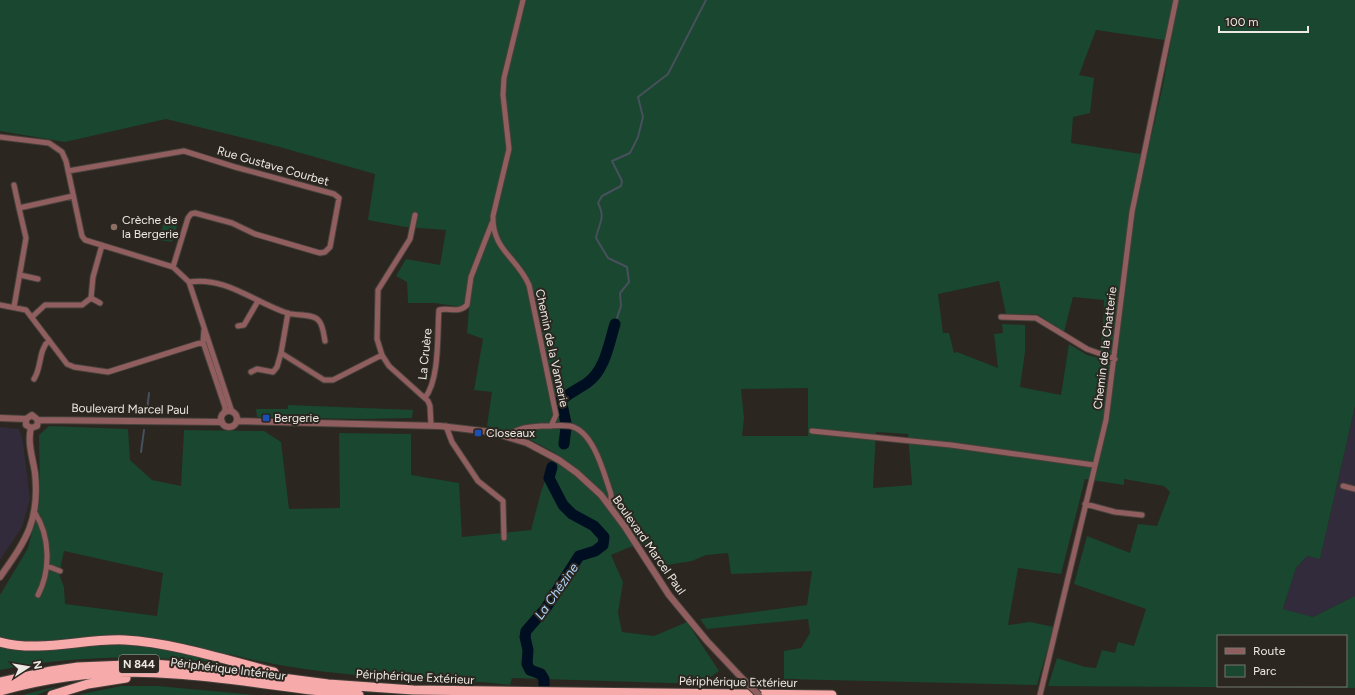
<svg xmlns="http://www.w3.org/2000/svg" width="1355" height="695" viewBox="0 0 1355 695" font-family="Figtree,sans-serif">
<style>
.commercial{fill:#322b3b}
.green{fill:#19472f;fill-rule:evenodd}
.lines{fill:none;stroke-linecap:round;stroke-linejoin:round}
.stream{stroke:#47505c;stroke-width:2}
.river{stroke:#000e21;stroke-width:11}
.minor-casing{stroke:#46413b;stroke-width:7}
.tertiary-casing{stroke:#46413b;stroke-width:8}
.trunk-casing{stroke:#46413b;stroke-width:11}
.minor{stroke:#905e5e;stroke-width:5}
.tertiary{stroke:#905e5e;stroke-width:6}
.trunk{stroke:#f6aaaa;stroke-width:9}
.tertiary-bridge-casing{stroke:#46413b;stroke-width:8;stroke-linecap:butt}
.tertiary-bridge{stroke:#905e5e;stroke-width:6}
.education-dot{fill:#8d6e63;stroke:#2b2620;stroke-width:1.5}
.transit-dot{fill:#1a4fb4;stroke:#2b2620;stroke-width:1.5}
.labels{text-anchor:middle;stroke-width:4;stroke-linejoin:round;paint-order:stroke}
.shield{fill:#2b2620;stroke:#b2aea9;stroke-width:1}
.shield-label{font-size:11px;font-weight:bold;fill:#ece9e4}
.street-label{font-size:12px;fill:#ece9e4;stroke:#2b2620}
.poi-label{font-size:12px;fill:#ece9e4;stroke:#2b2620;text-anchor:start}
.water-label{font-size:13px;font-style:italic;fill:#aed6fd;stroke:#2b2620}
</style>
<rect width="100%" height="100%" fill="#2b2620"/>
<path class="commercial" d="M1355,406V596L1313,617L1283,610L1296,568L1307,556L1320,559Z
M0,427L19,429L23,442L30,499L22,527L0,560Z"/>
<path class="green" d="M0,0H1355V406L1320,559L1307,556L1296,568L1283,609L1313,617L1355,596V688L1048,686L1057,658L1085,667L1096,668L1102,650L1115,653L1118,642L1134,646L1146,609L1074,584L1087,536L1130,553L1138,524L1157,526L1170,492L1164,486L1124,479V485L1085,479L1061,574L1018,568L1008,625L1030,622L1054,627L1037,685L784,679V651L801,648L810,633L808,619L707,629L700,619L807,605L812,571L731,574L728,553L706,555L692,561L661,566L645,544L630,547L611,555L623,582L618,613L622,632L654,636L687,622L719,671L700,684L512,678L510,685C455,678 400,680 346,674C306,670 267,664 229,654L227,664C152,654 74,655 0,670V595L28,548L40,500L39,435L49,426L128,429L130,460L152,480L181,486L184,430L264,431L281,442L289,509L340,508L339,433L411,434V475L459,483L462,537L531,530L541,492L555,453L527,438L487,426L492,392L474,390L483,339L467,333L469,308L435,303H408L407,282L396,276L406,259L440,265L446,230L405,227L368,220L375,174L276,146L166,119L65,142L0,131ZM1096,30L1171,41L1163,85L1147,155L1071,143L1073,117L1090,113L1094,78L1079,75ZM999,281L1006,314H1037L1064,332L1073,297L1104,300L1103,327L1099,358L1087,355L1069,344L1061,395L1020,387L1025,352V325L1002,324L1003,333L994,334L998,368L957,352L954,353L949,333H943L938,294ZM808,388V436H742L744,418L741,389ZM876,432L908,434L912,485L873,488ZM64,551L163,573L157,616L65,604L64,587L59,574ZM1218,636H1346V686H1218Z
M165,216L179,220L172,242L159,240Z
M288,405L413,410L412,418L363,419L257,417L256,409H288Z
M58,686L37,695H22Z
M121,686H157L256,695H77Z"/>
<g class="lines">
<path class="stream" d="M615,324L621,306L620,293L629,282L627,267L608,258L596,238C599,222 606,219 598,203L602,196L621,186L622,181L612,161L630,153L638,137L643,117L638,97L668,74L706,0
M147,411L149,393
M141,452L144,430"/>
<path class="river" d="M566,423L561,400C569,393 578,389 587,383C605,371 609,343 615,324
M564,444L566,428
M544,695V679L541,674L530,670L527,664L528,650L525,637L526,631L546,608L579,556L595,551L603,545L604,537L594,526L572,514L563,505L549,478L552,467"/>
<defs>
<path id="minor" d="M523,0L504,78L503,95L509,149L493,216C492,250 517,257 529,285L556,415L551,426
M0,137L49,143L62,152L66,161L82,236L85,240L173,267L189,282L232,412
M68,171L184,151L235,167L334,194L339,198L330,247L325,252L320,253L255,234L232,223L195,213L191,214L188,218L173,267
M14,185L19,208
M415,215L410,239L378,290L377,339L382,355L389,366L428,401L430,406L431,425
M20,275L38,279
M189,282C225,276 254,302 287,313C295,316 314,313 319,321C323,325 324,336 325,341
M91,298L100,303
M0,305L26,310L67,364L74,367L108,372L203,342
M14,307L26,238L19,208L73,196
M288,313L281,353L324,380H333L382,355
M32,317L45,305H82L91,298L93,277L102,245
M1001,317L1036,318L1087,349L1115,359
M238,326L244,325L258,301
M204,330L203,342L225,407V412
M251,372L257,369L273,372L277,367L281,353
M34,379C42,367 38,351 49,340
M425,398C440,378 437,335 439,310C449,307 458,314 467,305L471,277L492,223
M446,426L452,442L478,481L503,501L504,538
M812,431L951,445L1094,465
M508,436C518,427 530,427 542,426C551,426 561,425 570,426C594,431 604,474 611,494V500L609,504
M1343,486L1355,489
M1085,504L1115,512L1142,515
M35,513C50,536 51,570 38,595
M47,566L60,571
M1040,695L1106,420L1132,212L1176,0"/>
<path id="tertiary" d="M221 419a8 8 0 1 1 16 0a8 8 0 1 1-16 0Z
M0,418L26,419
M26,419V425L31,428L37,426L38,420
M26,419L32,415L38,420
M38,420L222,422
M237,421L440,426L491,432L527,443L559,460L577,473L601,495L625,527L669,595L707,641L738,674
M0,577C26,540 40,521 35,473C33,459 27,442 31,428"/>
<path id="trunk" d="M0,642C41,653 84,638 125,640C175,643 226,660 274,672
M0,682L51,671L78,667L152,664L207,668L328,684L413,690L832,695
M0,691C57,675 116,669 175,674C237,678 297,690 359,695
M52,695L88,684L126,678"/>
</defs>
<use href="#minor" class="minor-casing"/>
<use href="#tertiary" class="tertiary-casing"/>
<use href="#trunk" class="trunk-casing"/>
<use href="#minor" class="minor"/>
<use href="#tertiary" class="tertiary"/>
<use href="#trunk" class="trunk"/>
<defs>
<path id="tertiary-bridge" d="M738,674L759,695"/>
</defs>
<use href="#tertiary-bridge" class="tertiary-bridge-casing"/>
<use href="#tertiary-bridge" class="tertiary-bridge"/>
</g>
<circle class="education-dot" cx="114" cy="227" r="4"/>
<g class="transit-dot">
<rect x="262" y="414" width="8" height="8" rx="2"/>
<rect x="474" y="429" width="8" height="8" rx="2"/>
</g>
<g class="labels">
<rect class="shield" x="119" y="655" width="40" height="18" rx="3"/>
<g class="shield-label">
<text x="139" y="668">N 844</text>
</g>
<g class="street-label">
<text transform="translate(273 166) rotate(16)" y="4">Rue Gustave Courbet</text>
<text transform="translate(552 348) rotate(78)" y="4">Chemin de la Vannerie</text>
<text transform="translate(1105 348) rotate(-83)" y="4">Chemin de la Chatterie</text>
<text transform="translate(425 354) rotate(-84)" y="4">La Cruère</text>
<text transform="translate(130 409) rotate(1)" y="4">Boulevard Marcel Paul</text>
<text transform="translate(649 545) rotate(55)" y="4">Boulevard Marcel Paul</text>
<text transform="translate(228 669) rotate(7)" y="4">Périphérique Intérieur</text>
<text transform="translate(415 677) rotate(3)" y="4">Périphérique Extérieur</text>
<text transform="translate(738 682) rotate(1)" y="4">Périphérique Extérieur</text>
</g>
<g class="poi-label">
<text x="122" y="224">Crèche de<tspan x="122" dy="14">la Bergerie</tspan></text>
<text x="274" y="422">Bergerie</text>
<text x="486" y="437">Closeaux</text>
</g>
<g class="water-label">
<text transform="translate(556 591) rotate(-55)" y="5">La Chézine</text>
</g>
</g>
<rect x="1217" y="635" width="130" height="52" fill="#2b2620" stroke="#78746e"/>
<rect x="1225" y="648" width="20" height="6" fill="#905e5e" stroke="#78746e"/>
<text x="1253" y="655" font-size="12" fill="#ece9e4">Route</text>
<rect x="1225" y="665" width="20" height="12" fill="#19472f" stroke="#78746e"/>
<text x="1253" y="675" font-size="12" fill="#ece9e4">Parc</text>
<g transform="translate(28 667) rotate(78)" stroke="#2b2620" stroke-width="3" paint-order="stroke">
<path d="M0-3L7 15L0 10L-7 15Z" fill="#ece9e4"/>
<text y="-6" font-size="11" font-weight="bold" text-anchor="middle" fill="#ece9e4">N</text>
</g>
<path d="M1219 26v6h89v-6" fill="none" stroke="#ece9e4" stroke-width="2"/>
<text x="1225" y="26" font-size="12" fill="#ece9e4" stroke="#2b2620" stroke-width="3" paint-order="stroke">100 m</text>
</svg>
